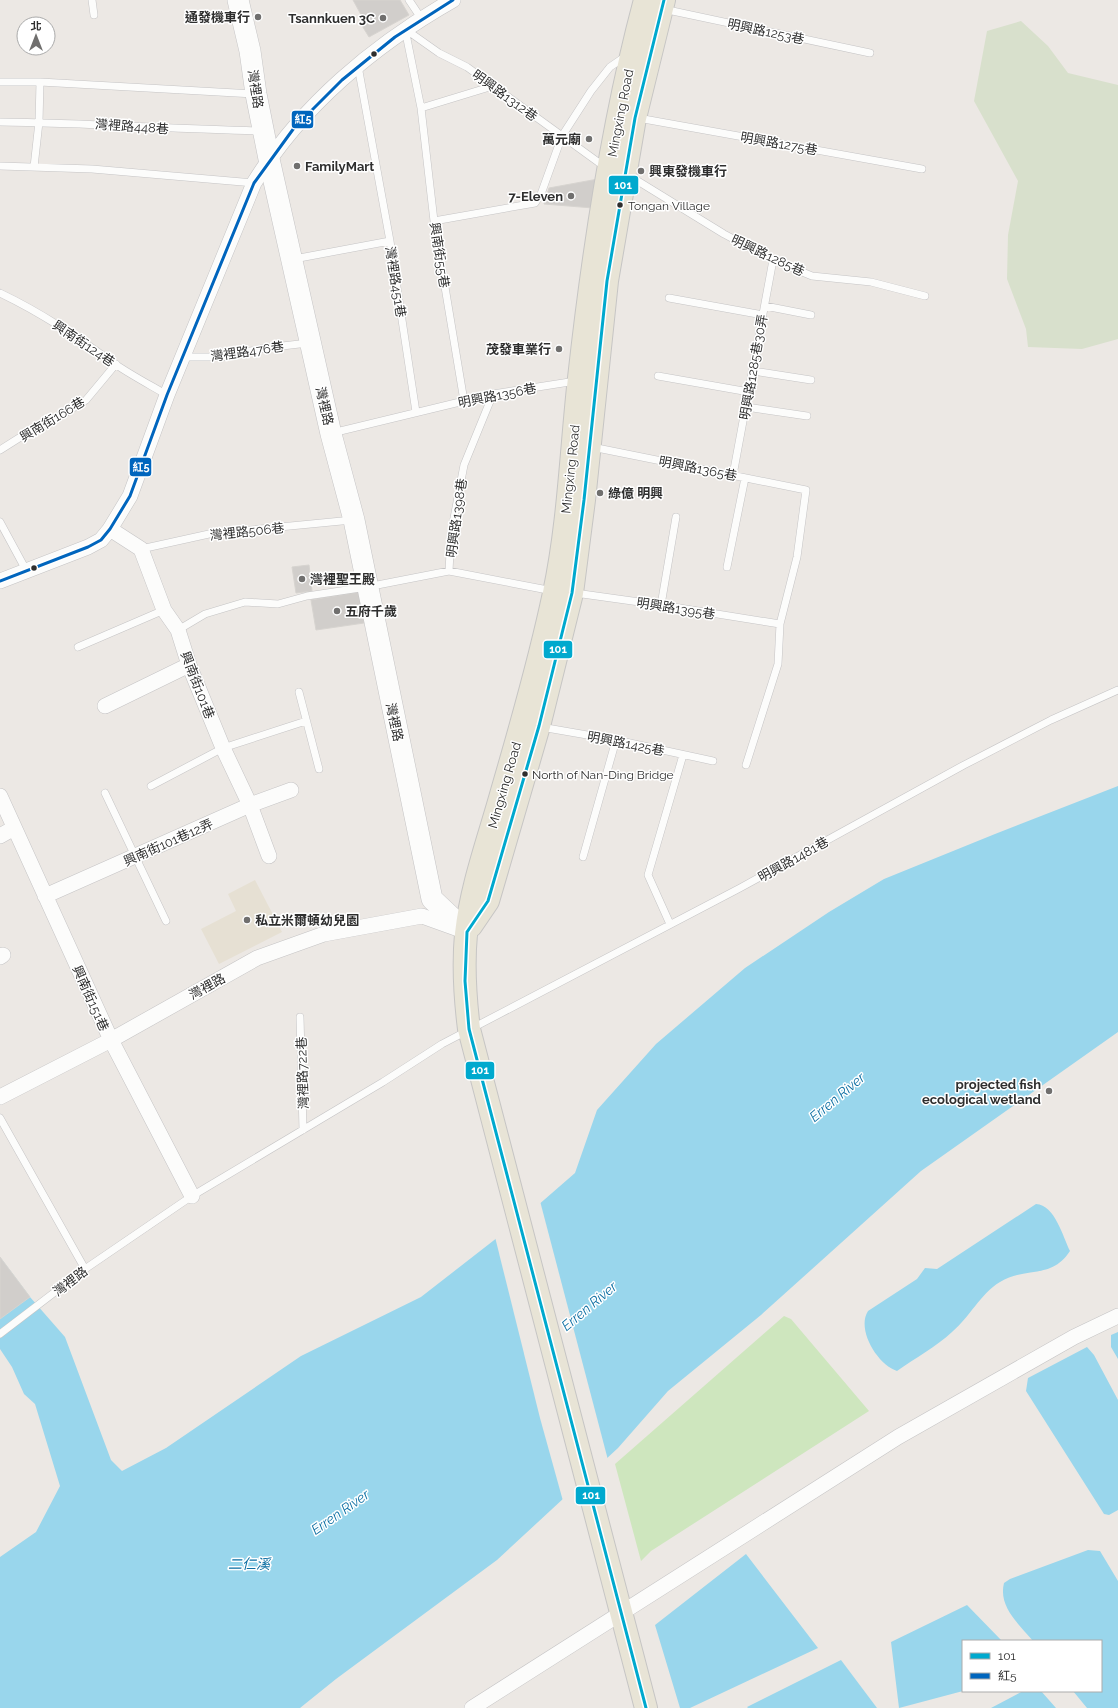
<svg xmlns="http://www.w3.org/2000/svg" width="1118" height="1708" viewBox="0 0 1118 1708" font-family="Raleway,'Noto Sans TC',sans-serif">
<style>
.education{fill:#e6e0d3}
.green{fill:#cee6be}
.cemetery{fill:#d8e0cc}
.water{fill:#99d6ec}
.pier{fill:#ece8e4}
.building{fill:#d1cecb;stroke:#d7d4d0}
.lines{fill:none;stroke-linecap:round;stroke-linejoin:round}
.lane-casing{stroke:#c5c4c5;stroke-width:8}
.street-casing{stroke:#c5c4c5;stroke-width:16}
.secondary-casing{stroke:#c5c4c5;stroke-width:22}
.primary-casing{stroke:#c6c5c4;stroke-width:24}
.lane{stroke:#fcfcfb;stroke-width:7}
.street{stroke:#fcfcfb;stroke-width:15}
.secondary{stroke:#fcfcfb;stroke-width:21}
.primary{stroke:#e8e4d6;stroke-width:22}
.bus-1-casing{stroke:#fff;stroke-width:6}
.bus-2-casing{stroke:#fff;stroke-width:6}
.bus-1{stroke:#00a9ce;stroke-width:3}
.bus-2{stroke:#0065bd;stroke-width:3}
.poi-dot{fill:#706f6e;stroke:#fff;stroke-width:1.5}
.bus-dot{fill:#2e2e2e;stroke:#fff;stroke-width:1.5}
.labels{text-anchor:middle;stroke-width:3;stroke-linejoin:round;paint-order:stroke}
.bus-label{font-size:12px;fill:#2e2e2e;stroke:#fff;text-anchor:start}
.poi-label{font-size:13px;font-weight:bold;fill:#2e2e2e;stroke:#fff;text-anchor:end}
.street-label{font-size:13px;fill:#2e2e2e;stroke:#fff}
.water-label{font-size:14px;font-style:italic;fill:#0d6fa3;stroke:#fff}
.line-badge{stroke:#fff;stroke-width:1.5}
.badge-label{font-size:11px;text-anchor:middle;font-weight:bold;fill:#fff}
</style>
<rect width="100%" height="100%" fill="#ece8e4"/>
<path class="education" d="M255,880L282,932L219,964L201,929L236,911L228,894Z"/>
<path class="green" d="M784,1316L791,1319L869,1411L651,1551L641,1561L615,1464Z"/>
<path class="cemetery" d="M1021,21L1048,46L1068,73L1118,85V339L1082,349L1028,347L1026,329L1007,279L1008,235L1018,181L974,101L987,31Z"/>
<path class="water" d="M1118,786V1032L921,1171L761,1315L668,1391L618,1448L497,1560L336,1679L300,1708H0V1557L36,1532L60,1486L35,1404L24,1394L12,1367L0,1349V1257L30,1297L65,1337L111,1460L122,1471L166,1448L301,1356L421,1297L529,1213L575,1173L597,1110L656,1044L745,968L829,912L884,879L995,834Z
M1036,1204C1055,1205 1063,1237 1070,1251C1051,1280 1026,1266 1000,1282C980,1294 970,1317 952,1332C936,1347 915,1358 897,1371C878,1365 856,1330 868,1311L917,1279L925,1268L937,1269Z
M1118,1332V1359L1111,1347V1335Z
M1087,1347L1094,1355L1118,1400V1510L1109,1515L1104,1514L1026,1391L1028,1378Z
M1088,1550L1100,1551L1118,1581V1708H1087L1073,1691H1101V1641H1033C1019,1624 998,1607 1004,1583L1010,1579Z
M746,1554L818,1648L690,1708H680L655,1625Z
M967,1605L1002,1641H963V1691L899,1708L891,1642Z
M841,1660L877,1708H748L747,1707Z
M1023,1691H1041L1056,1708H991Z"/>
<path class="pier" d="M540,1201L608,1460L563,1501L540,1418L495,1237Z"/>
<path class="building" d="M353,0H400L409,15L369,37L361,24L365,22Z
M598,179L593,208L544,204L549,188Z
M309,565L312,591L296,593L292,567Z
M359,592L364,623L316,630L311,600Z
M0,1257L30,1297L0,1319Z"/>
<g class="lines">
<defs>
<path id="lane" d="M92,0L94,15
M409,0L421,18
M663,9L870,53
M405,29L439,53L467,67L598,162L606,166
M405,29L421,108
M358,66L390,241L416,412
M0,82H40
M638,118L922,169
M0,122C87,123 174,129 261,131
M0,166L92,169L254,183
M34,167L39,122L40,82L254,94
M628,175L724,234L773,260L812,276L871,282L925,296
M434,221L535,203L541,194L562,136L591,91L610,67L626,56
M294,259L390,241
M0,293C42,313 77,337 115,364C131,375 150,385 167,395
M669,298L763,315
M765,306L811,315
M183,357H222L265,348L308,343
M753,371L811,380
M658,376L749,392
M464,401L434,221L421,108L493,86
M746,407L807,416
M332,433L493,394L576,381
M592,447L806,490L797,557L780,624L778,664L746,765
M0,450L38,426L60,416L86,400L116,364
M733,475L773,260
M0,522L26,570
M141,549L209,534L352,520
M727,567L745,478
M449,571L451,534L464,465L493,394
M575,593L661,605L780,624
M661,605L676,517
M178,630L205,614L245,602L278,604L307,596L367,587L449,571L553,591
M78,647L164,610
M299,692L319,769
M541,727L616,740L713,761
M151,786L223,748L306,721
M105,793L166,921
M583,857L616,740
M670,924L648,875L683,755
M300,1017L303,1130
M0,1118L85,1269
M0,1334L85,1269L192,1196L383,1082L442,1044L740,888L964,765L1051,720L1118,690"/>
<path id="street" d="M110,529L141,549L164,610L178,630L189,665L223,748L250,805L269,856
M0,581L88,547L101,540L110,529L130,496L167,395L254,183C301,106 374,45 453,0
M105,706L189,665
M0,796L111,1040L192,1196
M0,836L14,828
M45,896L250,805L291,790
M0,957L3,955
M0,1097L111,1040L257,958L324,934L422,916L461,930
M472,1708L898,1437L1074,1337L1118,1316"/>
<path id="secondary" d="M238,0L250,51L256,94L269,159L331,434L354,520L432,899L467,932"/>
<path id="primary" d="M645,0C612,123 593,251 579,378C571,450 569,522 554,593C540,660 521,726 502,791C489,838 471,886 466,934C463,966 465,997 469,1029L646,1708
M471,926L488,901L539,726L572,593L584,500L607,281L635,118L664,0"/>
</defs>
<use href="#lane" class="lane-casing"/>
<use href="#street" class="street-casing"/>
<use href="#secondary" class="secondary-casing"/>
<use href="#primary" class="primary-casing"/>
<use href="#lane" class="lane"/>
<use href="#street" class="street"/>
<use href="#secondary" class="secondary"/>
<use href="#primary" class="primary"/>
<defs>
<path id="bus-1" d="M646,1708L469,1029L465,981L467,932L488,901L539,726L572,593L584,500L607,281L635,118L664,0"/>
<path id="bus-2" d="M0,581L88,547L101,540L110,529L130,496L167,395L254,183L294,128L342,80L395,37L453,0"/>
</defs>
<use href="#bus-1" class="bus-1-casing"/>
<use href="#bus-2" class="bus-2-casing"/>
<use href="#bus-1" class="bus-1"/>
<use href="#bus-2" class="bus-2"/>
</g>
<g class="poi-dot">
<circle cx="258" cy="17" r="4"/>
<circle cx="383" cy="18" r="4"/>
<circle cx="589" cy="139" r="4"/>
<circle cx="297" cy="166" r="4"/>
<circle cx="641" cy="171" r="4"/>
<circle cx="571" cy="196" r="4"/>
<circle cx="559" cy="349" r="4"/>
<circle cx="600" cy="493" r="4"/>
<circle cx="302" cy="579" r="4"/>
<circle cx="337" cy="611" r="4"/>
<circle cx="247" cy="920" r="4"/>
<circle cx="1049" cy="1091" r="4"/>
</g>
<g class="bus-dot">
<circle cx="374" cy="54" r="3.5"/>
<circle cx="620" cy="205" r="3.5"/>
<circle cx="34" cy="568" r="3.5"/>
<circle cx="525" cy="774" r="3.5"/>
</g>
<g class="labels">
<g class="bus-label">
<text x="628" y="210">Tongan Village</text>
<text x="532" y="779">North of Nan-Ding Bridge</text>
</g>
<g class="poi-label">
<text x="250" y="22">通發機車行</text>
<text x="375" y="23">Tsannkuen 3C</text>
<text x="581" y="144">萬元廟</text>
<text x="305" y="171" text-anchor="start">FamilyMart</text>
<text x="649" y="176" text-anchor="start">興東發機車行</text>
<text x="563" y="201">7-Eleven</text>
<text x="551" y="354">茂發車業行</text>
<text x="608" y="498" text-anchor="start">綠億 明興</text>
<text x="310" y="584" text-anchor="start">灣裡聖王殿</text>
<text x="345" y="616" text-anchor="start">五府千歲</text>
<text x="255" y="925" text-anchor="start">私立米爾頓幼兒園</text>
<text x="1041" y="1089">projected fish<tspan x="1041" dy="15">ecological wetland</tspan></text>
</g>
<g class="street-label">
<text transform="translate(766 31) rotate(12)" y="5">明興路1253巷</text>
<text transform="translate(256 89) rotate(81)" y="5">灣裡路</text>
<text transform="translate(505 95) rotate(36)" y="5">明興路1312巷</text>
<text transform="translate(620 113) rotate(-79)" y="5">Mingxing Road</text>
<text transform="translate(132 126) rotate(4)" y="5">灣裡路448巷</text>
<text transform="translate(779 143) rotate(10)" y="5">明興路1275巷</text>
<text transform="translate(440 255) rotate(81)" y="5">興南街55巷</text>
<text transform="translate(768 255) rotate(25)" y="5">明興路1285巷</text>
<text transform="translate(396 282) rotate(81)" y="5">灣裡路451巷</text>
<text transform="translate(84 343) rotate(34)" y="5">興南街124巷</text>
<text transform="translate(247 351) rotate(-8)" y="5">灣裡路476巷</text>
<text transform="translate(753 367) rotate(-80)" y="5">明興路1285巷30弄</text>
<text transform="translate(497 395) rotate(-11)" y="5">明興路1356巷</text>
<text transform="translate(325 406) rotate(77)" y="5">灣裡路</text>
<text transform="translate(52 419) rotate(-31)" y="5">興南街166巷</text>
<text transform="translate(698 468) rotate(11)" y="5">明興路1365巷</text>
<text transform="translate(570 469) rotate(-84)" y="5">Mingxing Road</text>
<text transform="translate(456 518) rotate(-82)" y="5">明興路1398巷</text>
<text transform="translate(247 531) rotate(-6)" y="5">灣裡路506巷</text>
<text transform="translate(676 608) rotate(9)" y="5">明興路1395巷</text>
<text transform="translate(198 685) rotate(69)" y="5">興南街101巷</text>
<text transform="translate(395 722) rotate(78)" y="5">灣裡路</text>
<text transform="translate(626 743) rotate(11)" y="5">明興路1425巷</text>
<text transform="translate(504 785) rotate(-74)" y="5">Mingxing Road</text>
<text transform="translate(168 842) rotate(-24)" y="5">興南街101巷12弄</text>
<text transform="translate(793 859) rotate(-29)" y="5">明興路1481巷</text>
<text transform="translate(207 986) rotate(-29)" y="5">灣裡路</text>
<text transform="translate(91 998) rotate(66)" y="5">興南街151巷</text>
<text transform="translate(302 1073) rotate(-92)" y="5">灣裡路722巷</text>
<text transform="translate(70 1281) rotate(-37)" y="5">灣裡路</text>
</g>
<g class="water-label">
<text transform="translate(837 1097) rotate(-40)" y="5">Erren River</text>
<text transform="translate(589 1306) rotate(-40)" y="5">Erren River</text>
<text transform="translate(340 1512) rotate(-35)" y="5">Erren River</text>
<text x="249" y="1569">二仁溪</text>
</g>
</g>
<g class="line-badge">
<rect x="291" y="110" width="23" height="19" rx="4" fill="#0065bd"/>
<rect x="608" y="175" width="31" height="20" rx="4" fill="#00a9ce"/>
<rect x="129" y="457" width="23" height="20" rx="4" fill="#0065bd"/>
<rect x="543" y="640" width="30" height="19" rx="4" fill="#00a9ce"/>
<rect x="465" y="1061" width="30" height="19" rx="4" fill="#00a9ce"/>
<rect x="575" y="1486" width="31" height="19" rx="4" fill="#00a9ce"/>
</g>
<g class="badge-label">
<text x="303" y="123">紅5</text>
<text x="623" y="189">101</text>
<text x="141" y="471">紅5</text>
<text x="558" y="653">101</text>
<text x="480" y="1074">101</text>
<text x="591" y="1499">101</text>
</g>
<rect x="962" y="1640" width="140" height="52" fill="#ffffff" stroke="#ababab"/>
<rect x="970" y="1653" width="20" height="6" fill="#00a9ce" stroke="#ababab"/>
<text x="998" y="1660" font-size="12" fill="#2e2e2e">101</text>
<rect x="970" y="1673" width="20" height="6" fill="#0065bd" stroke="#ababab"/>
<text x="998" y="1680" font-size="12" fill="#2e2e2e">紅5</text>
<g transform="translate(36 36)"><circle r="19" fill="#ffffff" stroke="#ababab"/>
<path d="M0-3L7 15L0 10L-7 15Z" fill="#706f6e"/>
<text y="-6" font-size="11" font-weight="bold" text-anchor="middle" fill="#2e2e2e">北</text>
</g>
</svg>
